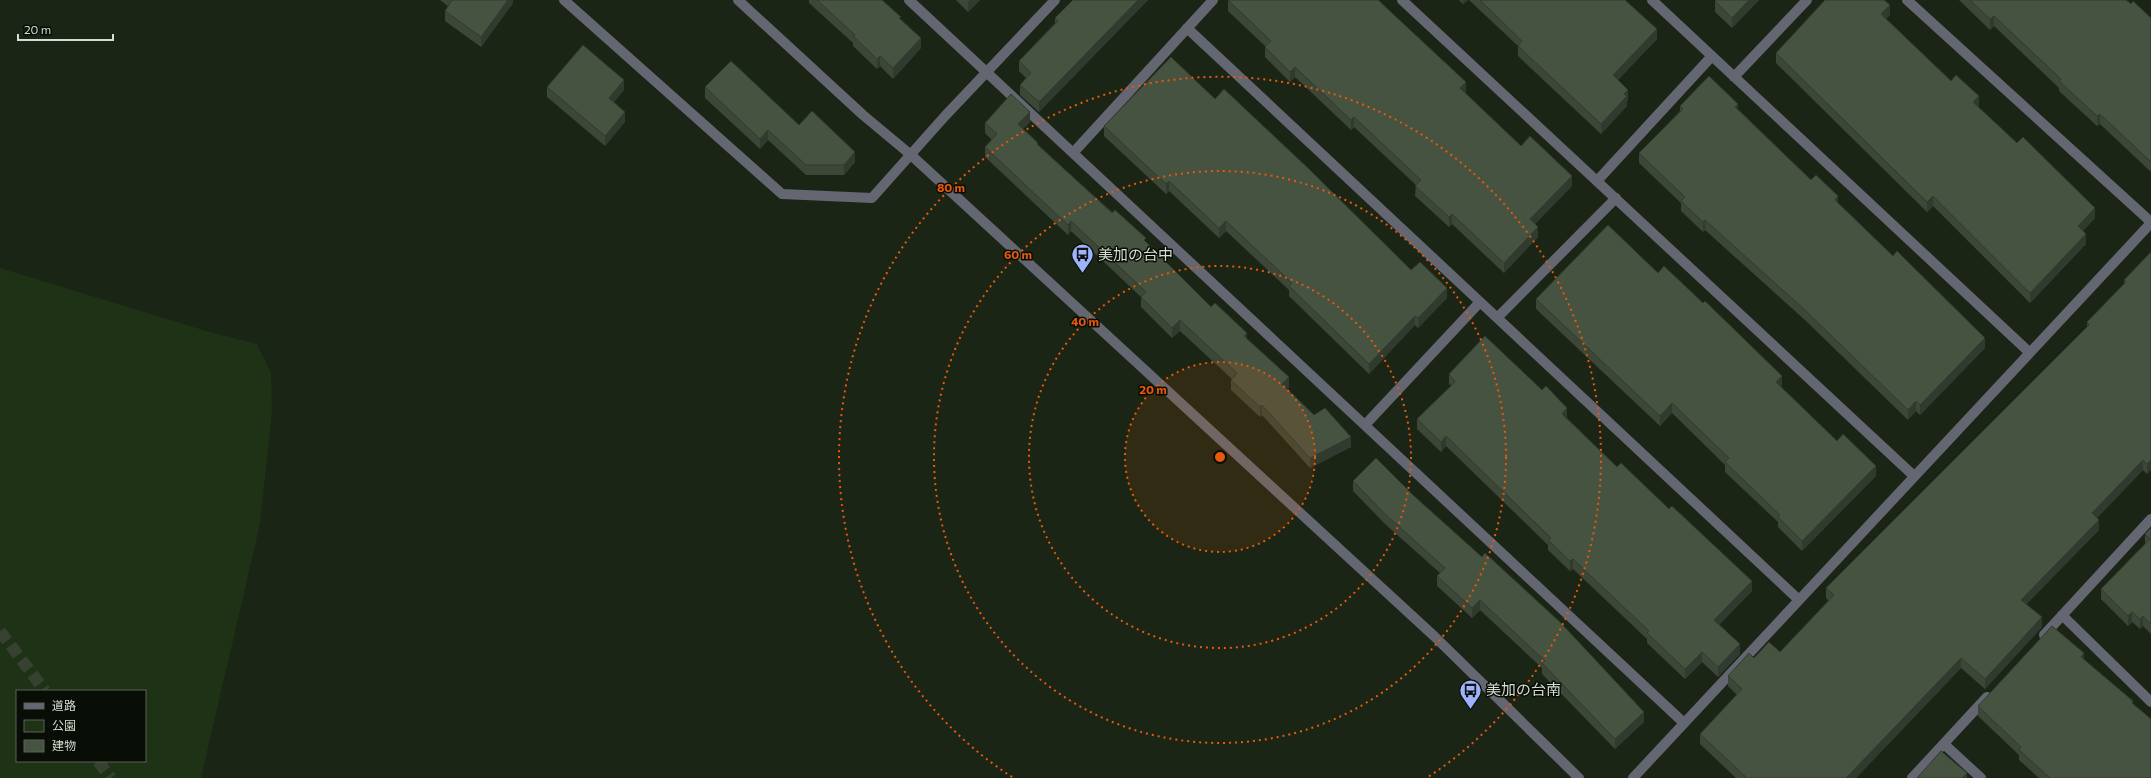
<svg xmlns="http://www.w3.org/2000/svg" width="2151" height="778" viewBox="0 0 2151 778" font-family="Commissioner,'Noto Sans JP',sans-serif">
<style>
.green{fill:#1e3215;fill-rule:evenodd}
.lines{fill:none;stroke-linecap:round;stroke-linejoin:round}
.highway-tunnel{stroke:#364132;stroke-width:12;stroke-dasharray:12 6;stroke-linecap:butt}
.minor{stroke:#646771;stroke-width:10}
.wall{fill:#3c4738}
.shaded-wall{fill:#313a2e}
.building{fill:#465341;stroke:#313a2e}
.ring{fill:none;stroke:#e8590c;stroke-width:2;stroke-dasharray:2 4}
.labels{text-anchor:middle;stroke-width:3;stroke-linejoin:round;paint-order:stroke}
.poi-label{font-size:15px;fill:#d6ded3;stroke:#080d06;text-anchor:start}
.centre{fill:#e8590c;stroke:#080d06;stroke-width:2}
.ring-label{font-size:12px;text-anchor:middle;font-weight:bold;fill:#e8590c;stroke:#080d06;stroke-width:3;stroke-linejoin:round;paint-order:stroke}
</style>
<rect width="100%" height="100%" fill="#1a2515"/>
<path class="green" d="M0,268L213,333L257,344L271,373L272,411L260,524L201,778H0ZM17,691H145V761H17Z"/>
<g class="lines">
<path class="highway-tunnel" d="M0,631L45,691
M98,761L111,778"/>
<path class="minor" d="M564,0L782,194L872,198L945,116L1055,0
M738,0L863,115L911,155L1434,636L1579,778
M909,0L1684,723
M1402,0L1914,476
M1652,0L2029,352
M1907,0L2151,222
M1187,28L1799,600
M1734,77L1807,0
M1073,153L1213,0
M1597,181L1712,56
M1497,318L1616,198
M1365,425L1480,302
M2062,615L2151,702
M2044,635L2151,519
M1944,744L1981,778
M1633,778L2151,223
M1912,778L1987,697"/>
</g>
<path class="wall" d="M440,0H513V3L481,47L445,21V11L448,6Z
M809,0H882L901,20L921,48L893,79L880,66L877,69L853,46V43L809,3Z
M956,0H980L968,12Z
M1073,0H1148L1039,112L1020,95V85L1026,78L1019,71V61L1055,23V18Z
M1228,0H1379L1466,92L1465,93L1521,146L1572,186L1535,224L1538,237L1504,273L1452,224L1449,227L1415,196L1416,185L1354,127L1351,130L1295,77L1290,82L1265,57V46L1228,11Z
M1459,0H1468L1463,4Z
M1469,0H1625L1657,39L1618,80L1628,100L1627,101V106L1601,134L1518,56V46Z
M1716,0H1759L1732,28L1715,12V1Z
M1959,0H2126L2131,4L2151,18V172L2100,124L2097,126L2059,91V88L1994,26L1990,30Z
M1890,15L1886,19L1951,81L1979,106L1978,107L2095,218L2083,231L2086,244L2030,303L1933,206L1927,212L1776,63V53Z
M547,87L624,90L614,102L625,122L605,146L547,97Z
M705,87L799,125L855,162L844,175H806L768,140L760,149L705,98Z
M1215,99L1411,270L1447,298L1418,328L1415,325L1369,374L1289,296V290L1226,231L1219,238L1169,191L1166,194L1104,136V126Z
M1680,106L1738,109L1811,180L1838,204L1985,348L1920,415L1916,411L1908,420L1806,321L1705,230L1703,232L1681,211V203L1639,163V153L1680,111Z
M1030,122L1023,129L1038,146L1146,242L1211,307L1247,339L1289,387L1287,389L1314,415L1351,447L1310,468L1262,415L1260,417L1231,390V380L1232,379L1180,331L1172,338L1141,307V297L1071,231L1068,235L985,157V147L992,140L985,133V123Z
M2151,252L2147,474L2143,470L2097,518L2099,530L2026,604L2042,627L1985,689L1961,668L1856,778H1736L1700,744V734L1737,695L1728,686V676L1754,658L1780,652L1829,601L1826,598V588L2087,327V322L2124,284V280Z
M1658,273L1782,386L1781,387L1837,441L1876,476L1802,551L1778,527V522L1725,472V465L1672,413L1660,426L1536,309V299Z
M1449,374L1567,418L1617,467L1752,591L1719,625L1740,654L1718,677L1702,662L1685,679L1647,643V639L1573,569L1570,571L1548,550V545L1446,446L1441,452L1417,429V419L1451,386L1449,384Z
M1353,481L1413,495L1644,722L1615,749L1542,674V668L1480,610L1472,618L1437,586V576L1440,573L1385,524L1353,491Z
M2151,528V634L2143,626L2140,629L2132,622L2128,626L2101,599V589L2145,544V534Z
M2084,659L2133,704L2151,778H2039L2019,760V755L1978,716V706Z"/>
<path class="shaded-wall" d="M508,0H513V3L481,47V37Z
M970,0H980L968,12V2Z
M1138,0H1148L1039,112V102Z
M1463,0H1468L1463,4Z
M1749,0H1759L1732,28V18Z
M1890,5V15L1881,24V14Z
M1994,16V26L1990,30V19Z
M1657,29V39L1613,85V75Z
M921,38V48L893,79V68Z
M880,56V66L877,69V59Z
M1295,67V77L1290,82V72Z
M624,80V90L609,108V98Z
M1466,82V92L1460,98V88Z
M1628,90V100L1627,101V106L1601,134V124Z
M1979,96V106L1973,112V102Z
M1738,104V114L1735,107Z
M625,112V122L605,146V136Z
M1030,112V122L1018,134V124Z
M2100,114V124L2097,126V116Z
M1354,117V127L1351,130V120Z
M768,130V140L760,149V139Z
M855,152V162L844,175V165Z
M1572,176V186L1530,229V219Z
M1169,181V191L1166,194V184Z
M1838,196V206L1835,200Z
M1933,196V206L1927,212V202Z
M2095,208V218L2078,236V226Z
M1452,214V224L1449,227V217Z
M1705,220V230L1703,232V222Z
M1071,221V231L1068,235V225Z
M1226,221V231L1219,238V228Z
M1538,227V237L1504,273V263Z
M2086,234V244L2030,303V293Z
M1447,288V298L1418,328V318Z
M1415,316V325L1369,374V364Z
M1180,320V331L1172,338V328Z
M1247,333V343L1244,336Z
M1985,338V348L1920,415V405Z
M1782,376V386L1776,392V382Z
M1289,377V387L1282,395V384Z
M1916,401V411L1908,420V410Z
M1672,403V413L1660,426V416Z
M1262,405V415L1260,417V407Z
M1567,408V418L1562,424V414Z
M1446,436V446L1441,452V442Z
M1351,437V447L1310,468V458Z
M2143,460V470L2092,523V513Z
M2151,460V470L2147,474V464Z
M1876,466V476L1802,551V541Z
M2099,520V530L2021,610V600Z
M1573,559V569L1570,571V561Z
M1752,581V591L1714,630V620Z
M1480,600V610L1472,618V608Z
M2132,612V622L2128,626V616Z
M2143,616V626L2140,629V619Z
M2042,617V627L1985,689V679Z
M1740,644V654L1718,677V667Z
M1702,652V662L1685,679V669Z
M2084,653V663L2081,657Z
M1961,658V668L1856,778H1846Z
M1644,712V722L1615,749V739Z
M1967,773V778H1962Z"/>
<path class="building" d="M452,0H508L481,37L445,11Z
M817,0H882L901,17L899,18L921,38L893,68L880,56L877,59L853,36L855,35Z
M1073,0H1138L1039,102L1020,85L1031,73L1019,61L1058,21L1055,18Z
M1228,0H1378L1466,82L1460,88L1521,146L1530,136L1572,176L1530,219L1538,227L1504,263L1452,214L1449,217L1415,186L1421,180L1354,117L1351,120L1295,67L1290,72L1265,47L1271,41Z
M1480,0H1625L1657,29L1613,75L1628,90L1624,94L1627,96L1601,124L1518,46L1522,41Z
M1716,0H1749L1732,18L1715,1Z
M1825,0H1884L1890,5L1881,14L1951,81L1956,75L1979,96L1973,102L2017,143L2023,137L2095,208L2078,226L2086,234L2030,293L1933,196L1927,202L1776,53Z
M1970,0H2126L2131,4L2133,1L2151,18V162L2100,114L2097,116L2059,81L2061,79L1994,16L1990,19Z
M583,45L624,80L609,98L625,112L605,136L547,87Z
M1171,57L1215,99L1224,89L1310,170L1411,270L1420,262L1447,288L1418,318L1415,316L1369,364L1289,286L1292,283L1226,221L1219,228L1169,181L1166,184L1104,126Z
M731,61L799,125L812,111L855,152L844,165H806L768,130L760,139L705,87Z
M1709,76L1738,104L1735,107L1811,180L1816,175L1838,196L1835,200L1893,256L1897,251L1985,338L1920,405L1916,401L1908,410L1806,311L1705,220L1703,222L1681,201L1685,197L1639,153L1683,109L1680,106Z
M1011,94L1030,112L1018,124L1038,143L1037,144L1112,213L1115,210L1146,238L1144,240L1211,307L1215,303L1247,333L1244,336L1289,377L1282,384L1314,415L1325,408L1351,437L1310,458L1262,405L1260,407L1231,380L1237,373L1180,320L1172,328L1141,297L1146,292L1071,221L1068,225L985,147L997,134L985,123Z
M1608,225L1658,273L1664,266L1703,303L1705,301L1782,376L1776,382L1837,441L1843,434L1876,466L1802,541L1778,517L1780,515L1725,462L1729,458L1672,403L1660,416L1536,299Z
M2151,252V460L2147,464L2143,460L2092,513L2099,520L2021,600L2042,617L1985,679L1961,658L1846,778H1747L1700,734L1742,689L1728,676L1749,653L1754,658L1769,642L1780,652L1834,595L1826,588L2089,325L2087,322L2126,282L2124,280Z
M1485,336L1542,390L1546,386L1567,408L1562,414L1617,467L1621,463L1669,509L1672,506L1752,581L1714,620L1740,644L1718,667L1702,652L1685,669L1647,633L1649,631L1573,559L1570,561L1548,540L1551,538L1446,436L1441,442L1417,419L1455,382L1449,374Z
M1376,458L1413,495L1482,557L1485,553L1560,622L1644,712L1615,739L1542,663L1545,661L1480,600L1472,608L1437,576L1445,568L1385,514L1353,481Z
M2151,528V624L2143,616L2140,619L2132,612L2128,616L2101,589L2150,539L2145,534Z
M2052,626L2084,653L2081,657L2133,701L2132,703L2151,719V778H2050L2019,750L2021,747L1978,706Z
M1941,751L1967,773L1962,778H1917Z"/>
<circle cx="1220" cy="457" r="95" fill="#e8590c" fill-opacity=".12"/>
<g class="ring">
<circle cx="1220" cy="457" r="95"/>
<circle cx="1220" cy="457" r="191"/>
<circle cx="1220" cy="457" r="286"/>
<path d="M1012 777A381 381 0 1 1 1428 777"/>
</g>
<defs>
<symbol id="bus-pin" viewBox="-11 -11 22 30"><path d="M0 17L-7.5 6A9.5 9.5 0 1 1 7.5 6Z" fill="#9db4fd" stroke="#080d06"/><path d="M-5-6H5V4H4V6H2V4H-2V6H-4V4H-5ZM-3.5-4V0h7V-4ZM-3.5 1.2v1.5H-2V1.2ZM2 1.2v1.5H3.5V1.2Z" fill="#111"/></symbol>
</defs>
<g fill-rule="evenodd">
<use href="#bus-pin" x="1070" y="242" width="25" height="34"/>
<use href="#bus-pin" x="1458" y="678" width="25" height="34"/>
</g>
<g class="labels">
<g class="poi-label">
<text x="1098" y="260">美加の台中</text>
<text x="1486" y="695">美加の台南</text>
</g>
</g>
<circle cx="1220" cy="457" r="6" class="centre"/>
<g class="ring-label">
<text x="951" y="192">80 m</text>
<text x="1018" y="259">60 m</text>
<text x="1085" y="326">40 m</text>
<text x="1153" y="394">20 m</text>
</g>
<rect x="16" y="690" width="130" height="72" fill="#080d06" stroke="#5a6158"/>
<rect x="24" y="703" width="20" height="6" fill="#646771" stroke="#5a6158"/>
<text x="52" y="710" font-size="12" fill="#d6ded3">道路</text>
<rect x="24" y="720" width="20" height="12" fill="#1e3215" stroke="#5a6158"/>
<text x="52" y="730" font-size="12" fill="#d6ded3">公園</text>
<rect x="24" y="740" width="20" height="12" fill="#465341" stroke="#5a6158"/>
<text x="52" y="750" font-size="12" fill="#d6ded3">建物</text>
<path d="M18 34v6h95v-6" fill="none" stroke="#d6ded3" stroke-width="2"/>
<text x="24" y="34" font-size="12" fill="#d6ded3" stroke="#080d06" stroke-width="3" paint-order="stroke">20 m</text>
</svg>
